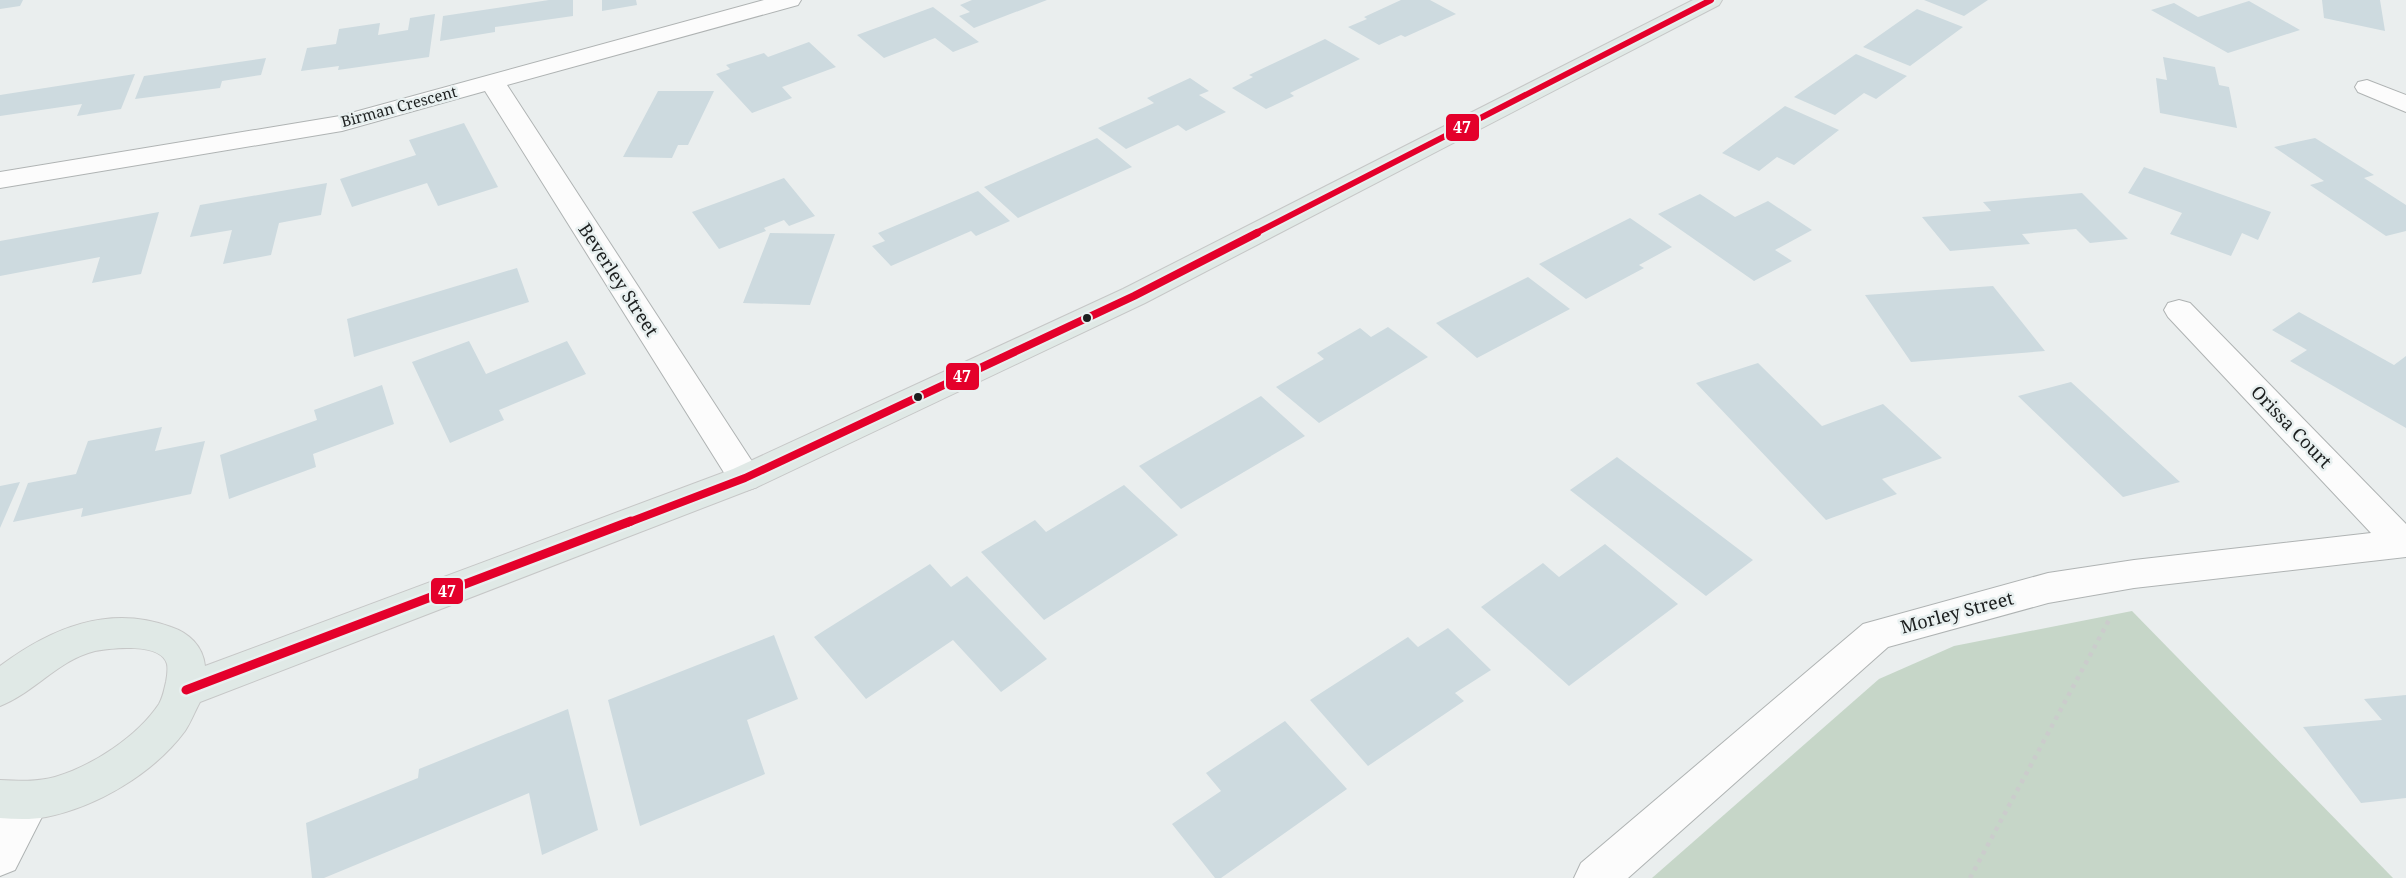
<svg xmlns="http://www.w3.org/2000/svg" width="2406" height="878" viewBox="0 0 2406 878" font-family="'Noto Serif',serif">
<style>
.green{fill:#c6d6c8}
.building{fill:#cddadf}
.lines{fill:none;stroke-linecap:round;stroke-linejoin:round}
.minor-casing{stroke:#afb3b3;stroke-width:2}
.major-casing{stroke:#c6c7c7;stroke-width:2}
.path{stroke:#cbcccc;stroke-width:4.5;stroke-dasharray:4 5;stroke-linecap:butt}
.minor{fill:#fcfcfc;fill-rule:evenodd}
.major{fill:#e0e9e6;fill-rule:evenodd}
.bus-1-far2-casing{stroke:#e8f0f0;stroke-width:10}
.bus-1-far1-casing{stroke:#e8f0f0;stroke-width:12}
.bus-1-casing{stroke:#e8f0f0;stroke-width:14}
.bus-1-far2{stroke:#e4002b;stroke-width:6}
.bus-1-far1{stroke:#e4002b;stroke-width:8}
.bus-1{stroke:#e4002b;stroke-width:9}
.bus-dot{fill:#1c1f1f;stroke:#e8f0f0;stroke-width:2}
.labels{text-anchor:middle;stroke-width:5;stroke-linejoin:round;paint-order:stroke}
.far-street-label{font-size:15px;fill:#1c1f1f;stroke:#e8f0f0}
.street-label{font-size:18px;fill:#1c1f1f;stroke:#e8f0f0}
.line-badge{stroke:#e8f0f0;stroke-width:2}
.badge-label{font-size:16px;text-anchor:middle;font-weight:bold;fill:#fff}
</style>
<rect width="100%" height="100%" fill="#eaeeee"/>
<path class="green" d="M2132,611L2393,878H1652L1879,679L1954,646Z"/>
<path class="building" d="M0,0H23L20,6L0,9Z
M549,0H573V16L495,27V32L440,41L443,16Z
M602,0H636L637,5L602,11Z
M972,0H1047L974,28L959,16L970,12L960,5Z
M1401,0H1430L1456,14L1405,37L1401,35L1379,45L1348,27L1367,19L1364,17Z
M1924,0H1988L1964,16Z
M2322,0H2380L2385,31L2324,18Z
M2249,1L2300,30L2228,53L2151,10L2174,3L2198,17Z
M933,7L979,42L953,52L935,38L884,58L857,35Z
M1917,9L1963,27L1910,66L1863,47Z
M435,14L429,57L338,70L339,66L301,71L307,48L336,44L339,29L380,23L378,35L408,30L410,18Z
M1325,39L1360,59L1290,93L1294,96L1266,109L1232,88L1253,77L1249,75Z
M809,42L836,67L782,87L792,98L752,113L716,74L730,69L726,65L764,53L768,57Z
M1856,54L1907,76L1876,99L1864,93L1835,115L1794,97Z
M2163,57L2215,67L2219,85L2229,87L2237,128L2160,113L2156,78L2167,80Z
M266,58L261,75L222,81L220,88L135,99L144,76Z
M135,74L121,109L77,116L82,104L0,116V95Z
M1190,78L1209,91L1199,95L1226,112L1186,131L1178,125L1126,149L1098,128L1154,103L1147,98Z
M658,91H714L688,145H678L672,158L623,157Z
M1785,106L1839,130L1794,165L1777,157L1759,171L1722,153Z
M464,123L498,187L438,206L427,183L352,207L340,179L416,155L409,140Z
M1097,138L1132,167L1018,218L984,187Z
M2315,138L2374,175L2364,178L2406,205V231L2386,236L2310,185L2324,181L2274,147Z
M2144,167L2271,212L2258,240L2242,233L2231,256L2170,234L2182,213L2128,193Z
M784,178L815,216L789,226L784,220L764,228L766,231L719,249L692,212Z
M327,183L321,215L279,223L271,255L223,264L232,230L190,237L200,205Z
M978,191L1010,221L976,236L971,231L891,266L872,246L885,241L878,233Z
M2082,193L2128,239L2090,243L2076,229L2022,234L2030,244L1950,251L1922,217L1991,211L1983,202Z
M1700,194L1735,217L1768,201L1812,230L1775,250L1792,261L1754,281L1658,214Z
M159,212L141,274L92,283L100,257L0,276V241Z
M1630,218L1672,247L1639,265L1644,268L1586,299L1539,264Z
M770,233L835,234L810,305L743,303Z
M517,268L529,302L354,357L347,319Z
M1528,277L1570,309L1477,358L1436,323Z
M1993,286L2045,351L1911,362L1865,295Z
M2299,312L2394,365L2406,356V428L2290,361L2307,350L2272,330Z
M1388,327L1428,357L1319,423L1276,387L1324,359L1317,353L1360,328L1371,337Z
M469,341L486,374L567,341L586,374L499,410L504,420L450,443L412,362Z
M1758,363L1822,426L1883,404L1942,458L1882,479L1897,494L1826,520L1696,383Z
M2071,382L2180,482L2123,497L2018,396Z
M382,385L394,424L313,454L316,467L229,499L220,455L317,420L314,410Z
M1261,396L1305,436L1181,509L1139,466Z
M162,427L155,451L205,441L191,494L81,517L83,508L13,522L28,483L76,474L88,441Z
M1617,457L1753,560L1706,596L1570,490Z
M20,482L0,528V486Z
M1124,485L1178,535L1044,620L981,552L1035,520L1046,532Z
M1605,544L1678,604L1569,686L1481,607L1543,563L1559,577Z
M930,564L951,587L967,576L1047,659L1001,692L953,640L866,699L814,637Z
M1448,628L1491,670L1455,693L1464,701L1368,766L1310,700L1408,637L1418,647Z
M774,635L798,699L747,720L765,774L640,826L608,700Z
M2406,695V798L2361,803L2303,727L2382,720L2364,699Z
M568,709L598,830L542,855L529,793L324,878H312L306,823L418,778L419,769Z
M1285,721L1347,789L1221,878H1215L1172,824L1221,791L1206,773Z"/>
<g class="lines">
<defs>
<path id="minor" d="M764,0H801L798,5L507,85L757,469L762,478L757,487L745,491L733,487L485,91L342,131L0,188V172L340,116Z
M2367,80L2406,95V112L2358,92L2355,87L2358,82Z
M2179,300L2190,303L2406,524V557L2134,588L2048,603L1888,647L1628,878H1574L1581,863L1863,624L2048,573L2134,560L2371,533L2168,317L2164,310L2168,303Z
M29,782L44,788L50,801L15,870L0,876V814L14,788Z"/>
<path id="major" d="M1693,0H1722L1719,5L1145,303L757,487L200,702C195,711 191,722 185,731C154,773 97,807 46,817C31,820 15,819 0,818V780C18,781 37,782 55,777C92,766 137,737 159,704C163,697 164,690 166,682C167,677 168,669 167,664C161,642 111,648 95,651C58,660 34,693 0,706V666C51,628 109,604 171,627C189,633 203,646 205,666L733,469L1123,289Z"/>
</defs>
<use href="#minor" class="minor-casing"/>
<use href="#major" class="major-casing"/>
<path class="path" d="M1970,878L2109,620"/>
<use href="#minor" class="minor"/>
<use href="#major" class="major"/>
<defs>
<path id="bus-1-far2" d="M1254,234L1711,0"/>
<path id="bus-1-far1" d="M627,523L745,478L1134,296L1257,233"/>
<path id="bus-1" d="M186,690L631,521"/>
</defs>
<use href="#bus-1-far2" class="bus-1-far2-casing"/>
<use href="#bus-1-far1" class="bus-1-far1-casing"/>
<use href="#bus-1" class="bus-1-casing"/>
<use href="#bus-1-far2" class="bus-1-far2"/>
<use href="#bus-1-far1" class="bus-1-far1"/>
<use href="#bus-1" class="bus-1"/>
</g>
<g class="bus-dot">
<circle cx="1087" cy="318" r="5"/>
<circle cx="918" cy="397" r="5"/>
</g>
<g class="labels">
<g class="far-street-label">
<text transform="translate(399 107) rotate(-15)" y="5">Birman Crescent</text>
</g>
<g class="street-label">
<text transform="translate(618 280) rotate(57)" y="6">Beverley Street</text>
<text transform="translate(2291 427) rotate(46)" y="6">Orissa Court</text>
<text transform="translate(1957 613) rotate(-15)" y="6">Morley Street</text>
</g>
</g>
<g class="line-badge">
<rect x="1445" y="113" width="35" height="29" rx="6" fill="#e4002b"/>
<rect x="945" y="362" width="35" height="29" rx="6" fill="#e4002b"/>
<rect x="430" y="577" width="34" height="28" rx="6" fill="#e4002b"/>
</g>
<g class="badge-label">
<text x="1462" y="133">47</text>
<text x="962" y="382">47</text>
<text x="447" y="597">47</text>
</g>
</svg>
